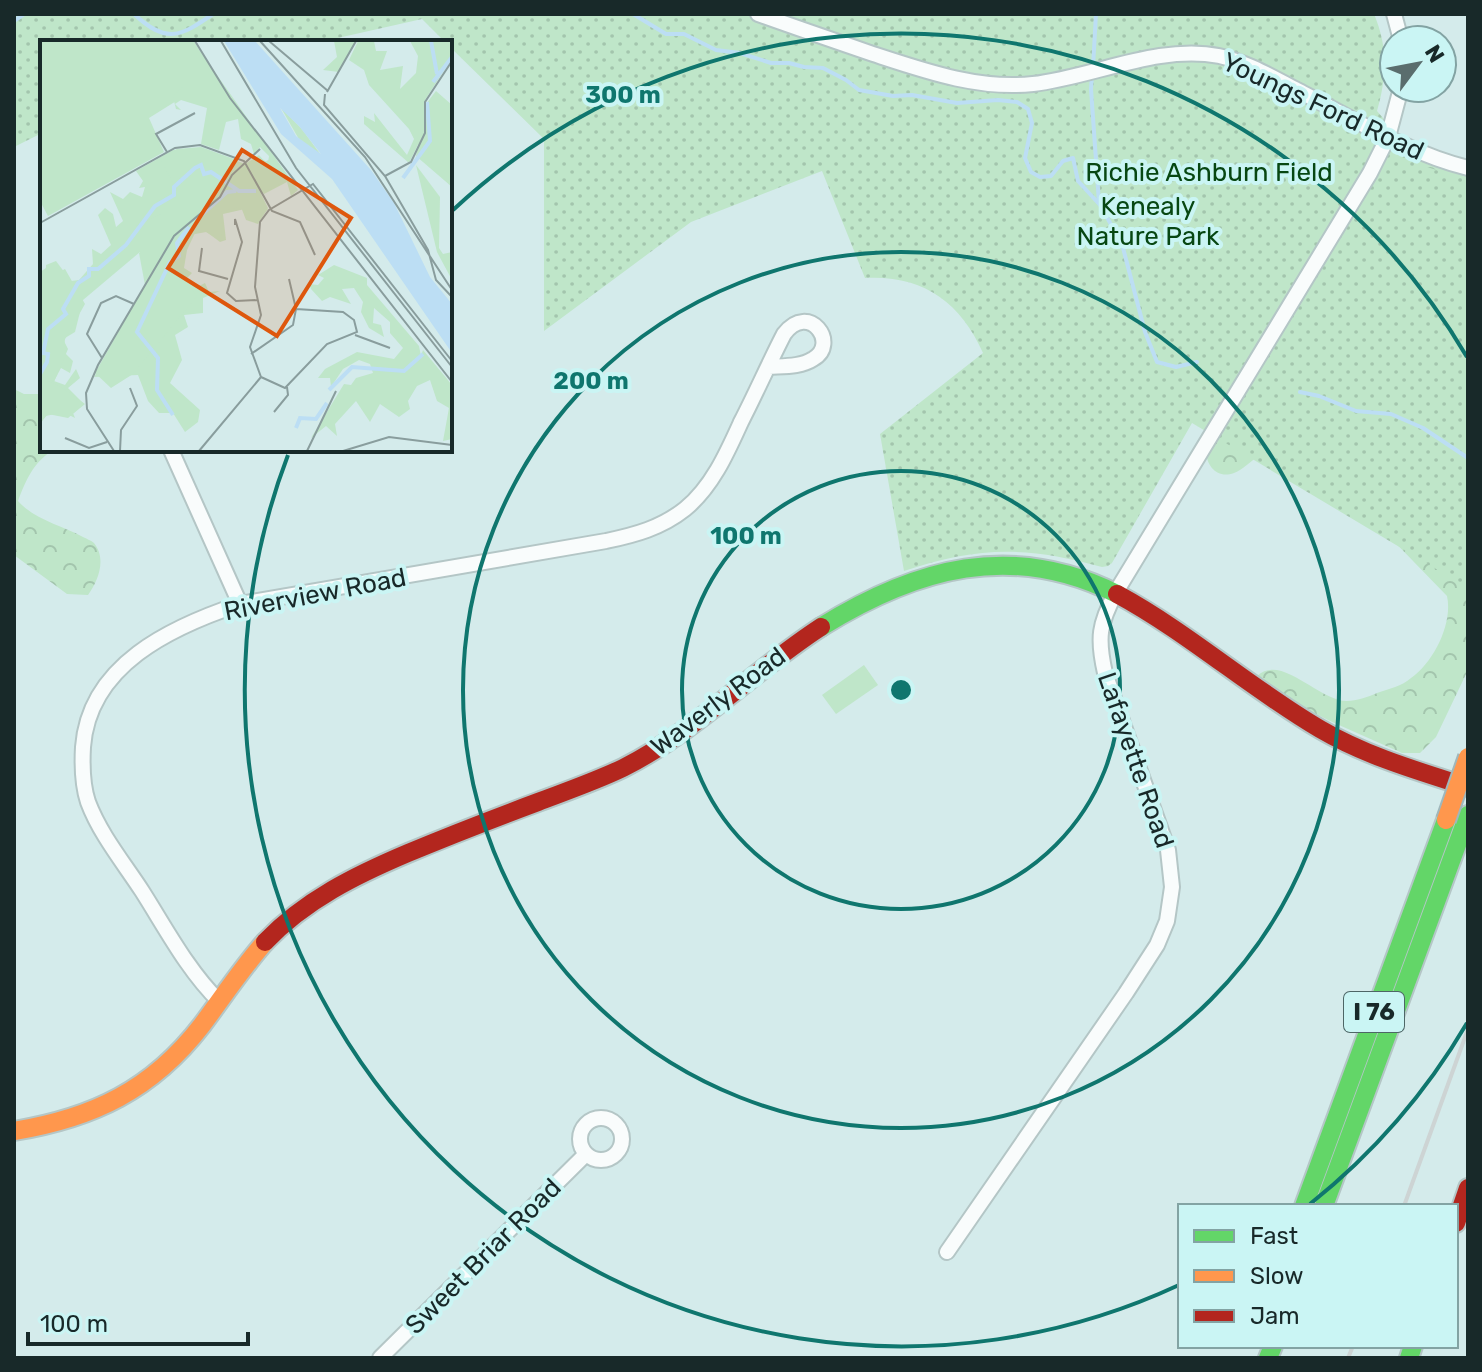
<svg xmlns="http://www.w3.org/2000/svg" width="1482" height="1372" viewBox="0 0 1482 1372" font-family="Rubik,sans-serif">
<style>
.green{fill:#bfe6c9}
.forest{fill:url(#forest-crowns)}
.park{fill:url(#park-dots)}
.lines{fill:none;stroke-linecap:round;stroke-linejoin:round}
.stream{stroke:#bcdef4;stroke-width:4}
.street-casing{stroke:#b4c6c6;stroke-width:18}
.fast-casing{stroke:#b4c6c6;stroke-width:22}
.slow-casing{stroke:#b4c6c6;stroke-width:22}
.jam-casing{stroke:#b4c6c6;stroke-width:22}
.street{stroke:#f9fcfc;stroke-width:14}
.fast{stroke:#63d668;stroke-width:18}
.slow{stroke:#ff974d;stroke-width:18}
.jam{stroke:#b3261e;stroke-width:18}
.rail{stroke:#cdd4d4;stroke-width:4}
.slow-bridge-casing{stroke:#a0b7bb;stroke-width:22;stroke-linecap:butt}
.slow-bridge{stroke:#ff974d;stroke-width:18}
.ring{fill:none;stroke:#0f766e;stroke-width:4}
.labels{text-anchor:middle;stroke-width:8;stroke-linejoin:round;paint-order:stroke}
.shield{fill:#caf5f4;stroke:#4d6666;stroke-width:2}
.shield-label{font-size:24px;font-weight:bold;fill:#182929}
.street-label{font-size:26px;fill:#182929;stroke:#caf5f4}
.park-label{font-size:26px;fill:#074712;stroke:#caf5f4}
.inset-river{fill:none;stroke:#bcdef4;stroke-width:4}
.inset-road{fill:none;stroke:#899d9d;stroke-width:2}
.view{fill:#de570d;fill-opacity:0.15;stroke:#de570d;stroke-width:4}
.inset-edge{fill:none;stroke:#182929;stroke-width:4}
.centre{fill:#0f766e;stroke:#caf5f4;stroke-width:4}
.ring-label{font-size:24px;text-anchor:middle;font-weight:bold;fill:#0f766e;stroke:#caf5f4;stroke-width:8;stroke-linejoin:round;paint-order:stroke}
</style>
<defs>
<pattern id="forest-crowns" width="20" height="18" patternUnits="userSpaceOnUse" patternTransform="scale(2)"><rect width="20" height="18" fill="#bfe6c9"/><path d="M2 6a3 3 0 1 1 6 0M12 15a3 3 0 1 1 6 0" fill="none" stroke="#a3c5ad"/></pattern>
<pattern id="park-dots" width="8" height="8" patternUnits="userSpaceOnUse" patternTransform="scale(2)"><rect width="8" height="8" fill="#bfe6c9"/><path d="M2 2h.1M6 6h.1" fill="none" stroke="#a3c5ad" stroke-width="1.8" stroke-linecap="round"/></pattern>
</defs>
<rect width="100%" height="100%" fill="#d4ebeb"/>
<path class="green" d="M864,665L878,685L836,714L822,695Z"/>
<path class="forest" d="M1401,153L1427,162L1468,170V670L1436,737L1420,753H1402L1330,721L1270,691L1257,676C1282,653 1318,701 1347,701C1356,701 1368,697 1377,693C1389,689 1402,686 1411,678C1434,662 1453,623 1447,596L1380,527L1257,457C1250,462 1242,470 1234,473C1218,479 1207,467 1206,452Z
M14,389L24,394H42V450H53C33,463 26,480 18,501C35,520 61,525 83,537C85,538 92,541 94,543C107,559 98,581 88,595L67,594L14,555Z"/>
<path class="park" d="M14,14H1374C1388,47 1387,76 1377,111L1424,166L1468,180V588L1192,423L1112,563L1108,566L1102,567C1027,546 978,546 904,571L880,434L983,353C960,301 922,275 865,278L822,171L691,222L544,331V139L450,47V42H445L422,19L320,42H42V133L14,147Z"/>
<g class="lines">
<path class="stream" d="M134,14C166,44 180,37 213,14
M633,14L666,34H684L716,50L740,53L771,63H789L804,67L823,68L846,80L859,90L893,96L912,95L957,103L998,100L1017,102L1028,109L1032,123L1025,158L1031,172L1040,177L1051,176L1063,161L1073,158L1078,181L1100,205L1122,244L1145,332L1157,362L1176,367L1197,362
M14,21L24,14
M1093,67L1096,14
M1092,76L1091,89L1099,203
M1300,392L1319,396L1356,411L1391,414L1423,428L1468,458"/>
<defs>
<path id="street" d="M758,14C797,28 835,41 873,54C925,71 979,90 1033,84C1093,77 1159,44 1219,56C1247,62 1272,77 1297,90C1350,117 1410,154 1468,168
M1394,14L1401,40
M171,450L240,604
M219,1001C188,971 165,927 142,891C123,862 100,834 88,802C82,784 82,765 83,747C89,665 171,627 240,604L606,541C635,535 661,528 685,509C712,487 727,453 741,422C756,393 769,363 784,334C809,301 840,344 813,359C801,367 783,366 769,367
M580 1139a21 21 0 1 1 42 0a21 21 0 1 1-42 0Z
M947,1252L1126,993L1157,945L1167,921L1172,887L1168,850L1105,673C1097,638 1099,624 1116,592L1370,173L1388,137L1401,88
M380,1358L586,1154"/>
<path id="fast" d="M821,627C916,568 1012,541 1117,594
M1304,1206L1446,820
M1324,1206L1468,815
M1268,1358L1273,1346
M1409,1358L1413,1346"/>
<path id="slow" d="M14,1131C93,1118 152,1090 202,1025C223,997 242,968 265,942"/>
<path id="jam" d="M1117,594C1189,633 1250,688 1320,729C1366,756 1418,771 1468,787
M265,942C305,900 356,875 408,853C451,835 495,818 538,802C567,791 596,781 623,768C696,731 753,671 821,627
M1456,1223L1468,1188"/>
</defs>
<use href="#street" class="street-casing"/>
<use href="#fast" class="fast-casing"/>
<use href="#slow" class="slow-casing"/>
<use href="#jam" class="jam-casing"/>
<use href="#street" class="street"/>
<use href="#fast" class="fast"/>
<use href="#slow" class="slow"/>
<use href="#jam" class="jam"/>
<path class="rail" d="M1404,1206L1468,1029
M1348,1358L1353,1346"/>
<defs>
<path id="slow-bridge" d="M1446,820L1468,757"/>
</defs>
<use href="#slow-bridge" class="slow-bridge-casing"/>
<use href="#slow-bridge" class="slow-bridge"/>
</g>
<g class="ring">
<circle cx="901" cy="690" r="219"/>
<circle cx="901" cy="690" r="438"/>
<path d="M1467 1023A657 657 0 0 1 1310 1204M1179 1285A657 657 0 0 1 288 455M453 210A657 657 0 0 1 1467 357"/>
</g>
<g class="labels">
<rect class="shield" x="1344" y="992" width="60" height="40" rx="6"/>
<g class="shield-label">
<text x="1374" y="1020">I 76</text>
</g>
<g class="street-label">
<text transform="translate(1323 106) rotate(25)" y="9">Youngs Ford Road</text>
<text transform="translate(315 594) rotate(-11)" y="9">Riverview Road</text>
<text transform="translate(718 701) rotate(-37)" y="9">Waverly Road</text>
<text transform="translate(1136 760) rotate(71)" y="9">Lafayette Road</text>
<text transform="translate(483 1256) rotate(-45)" y="9">Sweet Briar Road</text>
</g>
<g class="park-label">
<text x="1209" y="181">Richie Ashburn Field</text>
<text x="1148" y="215">Kenealy<tspan x="1148" dy="30">Nature Park</tspan></text>
</g>
</g>
<g transform="translate(40 40)">
<rect width="412" height="412" fill="#d4ebeb"/>
<path d="M0,1H154L173,38L109,78L124,112L8,176L0,161Z" fill="#bfe6c9"/>
<path d="M127,1H153L258,150L251,156L247,142L224,154L210,124L218,116L228,123L229,116L220,107L214,114L211,104L201,99L198,79L186,82L179,110L161,104L167,68L141,60L135,64L141,70L136,69L133,57L144,45L104,13ZM294,1H316L299,32L283,30L297,17ZM318,1H334L336,11H347L340,30L363,26L360,49L376,33L378,16L370,1H412V18L385,60V90L369,123L324,84V76L335,82L334,73L367,115L374,99L369,89L329,45L324,30L309,20ZM396,51L412,65V147L376,116L386,64ZM241,68L261,88L281,115L260,101ZM166,109L194,119L103,230L100,212L43,260L35,292L25,298L24,312L33,321L30,333L21,328L14,341L25,345L36,329L40,338L28,348L44,364L33,373L35,378L23,372L6,376L0,384L6,225L16,221L31,241L39,240L53,224L52,209L61,214L71,205L58,175L65,168L73,174L76,187L83,181L70,152L83,159L90,152L102,157L105,147L99,148L103,141L96,131L133,110ZM376,125L400,157L399,208L403,214L412,212V240L397,212ZM179,160L228,169L219,180L205,169L183,174L186,200L180,202L164,190L155,193L147,210L144,228L152,233L146,239L157,247L165,243L169,252L180,251L163,258V273L144,275L148,287L135,295L142,320L130,343L160,370L158,382L145,392L133,373H119L108,361L98,335L54,337L112,243ZM294,225L327,238V245L379,306L381,316L383,310L412,345V399L403,401L409,368L397,361L390,340L377,346L368,361L370,369L359,377L340,364L330,382L316,361L295,384L297,396L286,386L271,398L304,344L311,345L316,338L333,333L330,324L319,320L303,329L291,347L290,338H278L285,329L317,312L354,319L363,308L350,293V282L334,268L333,283L341,285L344,297L329,288L321,272L323,262L314,248L302,249L311,264L290,257L282,261L271,249L269,244L278,245L284,238L278,235Z" fill="#bfe6c9"/>
<path d="M161,107L205,124L219,115L225,122L233,117L250,139L221,154L228,168L218,184L206,180L201,167L182,171L181,201L166,192L150,195L140,237L157,256L93,334L71,348L55,333L105,245L99,213L110,206L95,186L121,174L116,163L137,151L120,118L137,109ZM6,228L11,236L25,229L45,264L24,301L28,309L14,342L6,336L0,341V232ZM8,341L21,347L45,364L28,378L8,374L0,383V343Z" fill="#bfe6c9"/>
<path d="M184,1H215L331,130L354,163L390,237L412,264V313L292,139L241,94ZM240,68L259,86L281,114L256,96Z" fill="#bcdef4" fill-rule="evenodd"/>
<path class="inset-river" d="M391,1L397,34M393,42L412,17M363,138L390,101L387,62M156,180L187,152L196,151M0,334L7,322L8,314L3,313L8,289L26,274L23,269L38,243L49,236V229H58L86,205L115,166L134,155V147L155,128L161,125L164,134L171,132L199,151H216M289,350L312,327L364,331L383,314M133,375L117,350L118,318L97,292L130,222L139,216L137,203L149,187M256,388L260,378L276,379L287,363"/>
<path class="inset-road" d="M155,1L190,58L412,342M181,1L256,128L412,327M220,1L325,117L412,250M229,1L288,51M287,52L316,1M285,54L284,65L345,136L388,210L396,240L412,257M127,112L116,94L155,73M345,136L371,122L385,93V62L412,21M0,183L135,108L160,105L204,121L232,171L260,182L275,215M195,185V179L202,202L187,253L196,261L218,260M162,208L159,231L188,239M315,295L350,308M211,314L253,285L256,269L249,239M62,318L47,294L61,263L76,256L94,264M221,337L210,307L221,275L215,247L220,182L229,170L273,144L412,321M221,337L245,348L287,304L317,292L314,280L303,272L256,269M234,372L248,355L247,347M25,398L49,408L67,402M74,411L47,369L46,353L58,325L134,196L180,157L192,135L220,109M80,411L81,390L97,366L90,348M159,411L221,337M267,411L296,351M303,411L349,397L412,405"/>
<path class="view" d="M202,110L311,178L237,296L128,228Z"/>
<rect width="412" height="412" class="inset-edge"/>
</g>
<circle cx="901" cy="690" r="12" class="centre"/>
<g class="ring-label">
<text x="623" y="103">300 m</text>
<text x="591" y="389">200 m</text>
<text x="746" y="544">100 m</text>
</g>
<rect width="1482" height="1372" fill="none" stroke="#182929" stroke-width="32"/>
<rect x="1178" y="1204" width="280" height="144" fill="#caf5f4" stroke="#83a3a3" stroke-width="2"/>
<rect x="1194" y="1230" width="40" height="12" fill="#63d668" stroke="#83a3a3" stroke-width="2"/>
<text x="1250" y="1244" font-size="24" fill="#182929">Fast</text>
<rect x="1194" y="1270" width="40" height="12" fill="#ff974d" stroke="#83a3a3" stroke-width="2"/>
<text x="1250" y="1284" font-size="24" fill="#182929">Slow</text>
<rect x="1194" y="1310" width="40" height="12" fill="#b3261e" stroke="#83a3a3" stroke-width="2"/>
<text x="1250" y="1324" font-size="24" fill="#182929">Jam</text>
<g transform="translate(1418 64) rotate(58)"><circle r="38" fill="#caf5f4" stroke="#83a3a3" stroke-width="2"/>
<path d="M0-6L14 30L0 20L-14 30Z" fill="#5a6d6d"/>
<text y="-12" font-size="22" font-weight="bold" text-anchor="middle" fill="#182929">N</text>
</g>
<path d="M28 1332v12h220v-12" fill="none" stroke="#182929" stroke-width="4"/>
<text x="40" y="1332" font-size="24" fill="#182929" stroke="#caf5f4" stroke-width="6" paint-order="stroke">100 m</text>
</svg>
